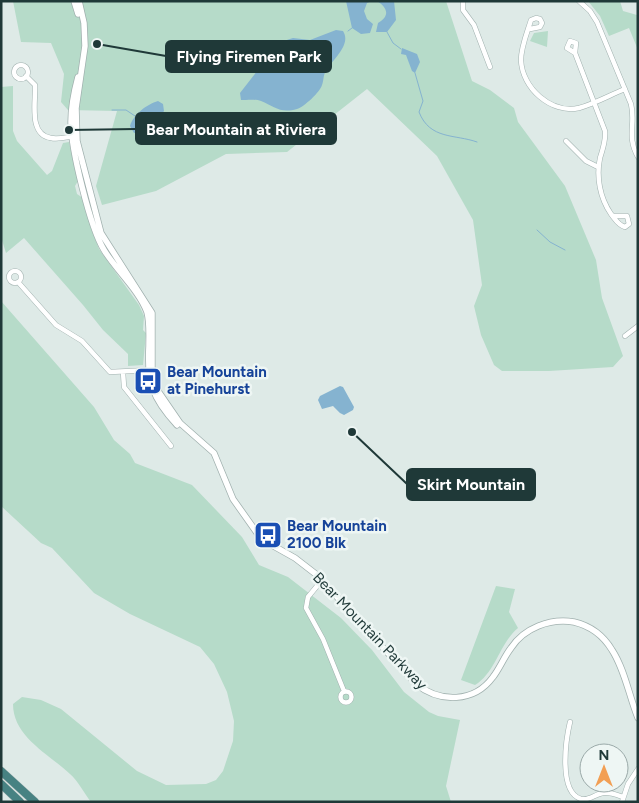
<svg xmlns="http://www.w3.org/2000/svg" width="639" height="803" viewBox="0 0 639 803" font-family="Figtree,sans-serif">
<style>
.green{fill:#b6dbc9}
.water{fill:#85b3d0}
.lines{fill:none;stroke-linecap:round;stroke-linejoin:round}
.stream{stroke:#85b3d0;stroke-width:1}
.minor-casing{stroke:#a1b1af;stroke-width:5.5}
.tertiary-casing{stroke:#a1b1af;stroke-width:7}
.trunk-casing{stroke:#bcc4c3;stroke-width:9}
.minor{stroke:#fff;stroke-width:4.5}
.tertiary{stroke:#fff;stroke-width:5.5}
.trunk{stroke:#478282;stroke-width:8}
.labels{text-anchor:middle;stroke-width:5;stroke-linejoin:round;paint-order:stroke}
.transit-label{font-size:15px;font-weight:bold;fill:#164399;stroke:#eef6f4;text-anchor:start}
.street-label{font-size:15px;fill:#1f3938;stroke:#eef6f4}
.leader{fill:none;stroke:#1f3938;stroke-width:2}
.callout-dot{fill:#1f3938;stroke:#eef6f4;stroke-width:2}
.callout{fill:#1f3938;stroke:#1f3938;stroke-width:2}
.callout-label{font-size:16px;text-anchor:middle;font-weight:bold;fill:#fff}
</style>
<rect width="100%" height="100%" fill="#deeae7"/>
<path class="green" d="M13,1H446L472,81L490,90L514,108L518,122L565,186L596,260L602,298L623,356L613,367L549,371H502L494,365L481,335L474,306L482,285L473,220L437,156L367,89L287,152L226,154L156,191L102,205L96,186L117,111L68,110L61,102L64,74L51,43L21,42Z
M588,1H620L623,11L637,15L638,12V50L629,28L609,36L600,16Z
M548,31L547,47L530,41L534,33Z
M13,86V131L17,141L47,175L52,171L63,143L69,142L78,181L75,186L77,194L83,198L91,228L99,249L139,305L144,316L143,330L146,333L143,365L128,366V354L103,330L83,305L24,238L6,253L1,237V87Z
M1,301L94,407L114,440L130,454L135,463L192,485L242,537L259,565L288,577L341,618L372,650L404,692L429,712L438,716L460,720L446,786L451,802H91C84,793 78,781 70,774C49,754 13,737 13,704L22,697L41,700L61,709L137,771L166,785L206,784L216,780L223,771L233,741L234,721L227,692L214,664L200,647L130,614L94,593L52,548L41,543L1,506Z
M496,586L515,589L509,612L518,628C499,644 496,672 475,685L461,680Z"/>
<path class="water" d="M346,1H372L367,3L364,11L367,19L373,24L370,33L361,34L352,28Z
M377,1H394L396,20L387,32H376L378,23C390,16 388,8 377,1Z
M336,30L343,31C352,45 332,60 326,71C323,75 324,80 322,85C320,92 304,107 297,109C280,114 274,106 261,101C256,99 247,100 241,100L240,93L261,66L263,55L271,45L293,38L310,40Z
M402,48L417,54L420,62L415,73L412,71L406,55L401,54Z
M158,101L163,104L164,111C157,120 146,133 134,133L130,126C133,115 147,104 158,101Z
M340,386L343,387L354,407L353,410L344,415L340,413L333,406L322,409L318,400L320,396Z"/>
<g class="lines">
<path class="stream" d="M348,31L352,28
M387,32L393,43L401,49
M415,73L423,101L419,112C430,140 455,134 477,142
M112,110H126L135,116
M537,230L550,242L565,250"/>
<defs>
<path id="minor" d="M463,1V10L474,25L490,67
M579,1L590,11L597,22L631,104C636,124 626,136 638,157
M530,29L540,27L542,23L540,19L536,18L531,20C527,33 521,47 521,60C522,88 551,114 579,108C594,104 610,95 625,89
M575,53L567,48L570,41L576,43L575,53L605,131C606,141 603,148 600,158C596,177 600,198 611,214C615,219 618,225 625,227L629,224L627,216H614
M14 72a7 7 0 1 1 14 0a7 7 0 1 1-14 0Z
M26,76L35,85C36,101 28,135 51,138C58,140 67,137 75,136
M566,141L586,161L598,167
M9 277a6 6 0 1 1 12 0a6 6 0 1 1-12 0Z
M18,282L56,325L82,341L110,372L151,370
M625,336L638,326
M123,372L124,387L171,446
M322,580L308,597L306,608L323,639L344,691
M340.5 697a5.5 5.5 0 1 1 11 0a5.5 5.5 0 1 1-11 0Z
M570,722C566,739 558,792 581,799C589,801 595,794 603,793C610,792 617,795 623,797
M622,802L628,784L638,769"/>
<path id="tertiary" d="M74,1L78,14
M79,1L84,23L85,46L76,108L77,141L101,233L152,313V370L158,391L180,423L214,453L233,499L257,533L270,544L295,558L317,575L416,684C440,703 474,703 493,677C500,668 504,657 511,648C524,628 550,618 574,622C591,626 603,635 612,650C625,670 629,696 638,718
M78,77C74,92 71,106 71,122C71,149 90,227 104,250C116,270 139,290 147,312C150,323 149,335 149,346C147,382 152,398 177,425"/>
<path id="trunk" d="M1,771L35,802
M1,784L20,802"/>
</defs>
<use href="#minor" class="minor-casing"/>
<use href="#tertiary" class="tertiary-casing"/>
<use href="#trunk" class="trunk-casing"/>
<use href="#minor" class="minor"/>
<use href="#tertiary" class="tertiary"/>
<use href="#trunk" class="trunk"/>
</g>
<defs>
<symbol id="bus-square" viewBox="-11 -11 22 22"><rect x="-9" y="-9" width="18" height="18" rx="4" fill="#1a4fb4" stroke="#eef6f4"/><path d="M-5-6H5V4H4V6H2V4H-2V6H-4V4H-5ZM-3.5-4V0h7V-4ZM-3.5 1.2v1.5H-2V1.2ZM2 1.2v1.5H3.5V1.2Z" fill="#fff"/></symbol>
</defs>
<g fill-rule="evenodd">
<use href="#bus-square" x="132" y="365" width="32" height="32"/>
<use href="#bus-square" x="252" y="519" width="32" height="32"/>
</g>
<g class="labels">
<g class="transit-label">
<text x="167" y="377">Bear Mountain<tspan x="167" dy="17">at Pinehurst</tspan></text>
<text x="287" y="531">Bear Mountain<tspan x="287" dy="17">2100 Blk</tspan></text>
</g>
<g class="street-label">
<text transform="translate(370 631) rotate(46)" y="5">Bear Mountain Parkway</text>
</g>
</g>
<path class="leader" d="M97 44L166 56M69 130L136 129M352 432L407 484"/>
<g class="callout-dot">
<circle cx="97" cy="44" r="5"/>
<circle cx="69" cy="130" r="5"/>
<circle cx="352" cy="432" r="5"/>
</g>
<g class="callout">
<rect x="166" y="41" width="165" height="31" rx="5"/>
<rect x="136" y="113" width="200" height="31" rx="5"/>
<rect x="407" y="469" width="128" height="31" rx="5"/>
</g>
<g class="callout-label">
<text x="249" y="62">Flying Firemen Park</text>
<text x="236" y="135">Bear Mountain at Riviera</text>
<text x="471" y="490">Skirt Mountain</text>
</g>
<rect width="639" height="803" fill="none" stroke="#1f3938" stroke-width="5"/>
<g transform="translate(604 768)"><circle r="24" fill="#eef6f4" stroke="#9baaa9"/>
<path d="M0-4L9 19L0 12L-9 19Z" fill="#f29f54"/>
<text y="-8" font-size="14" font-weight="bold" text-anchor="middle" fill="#1f3938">N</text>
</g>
</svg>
